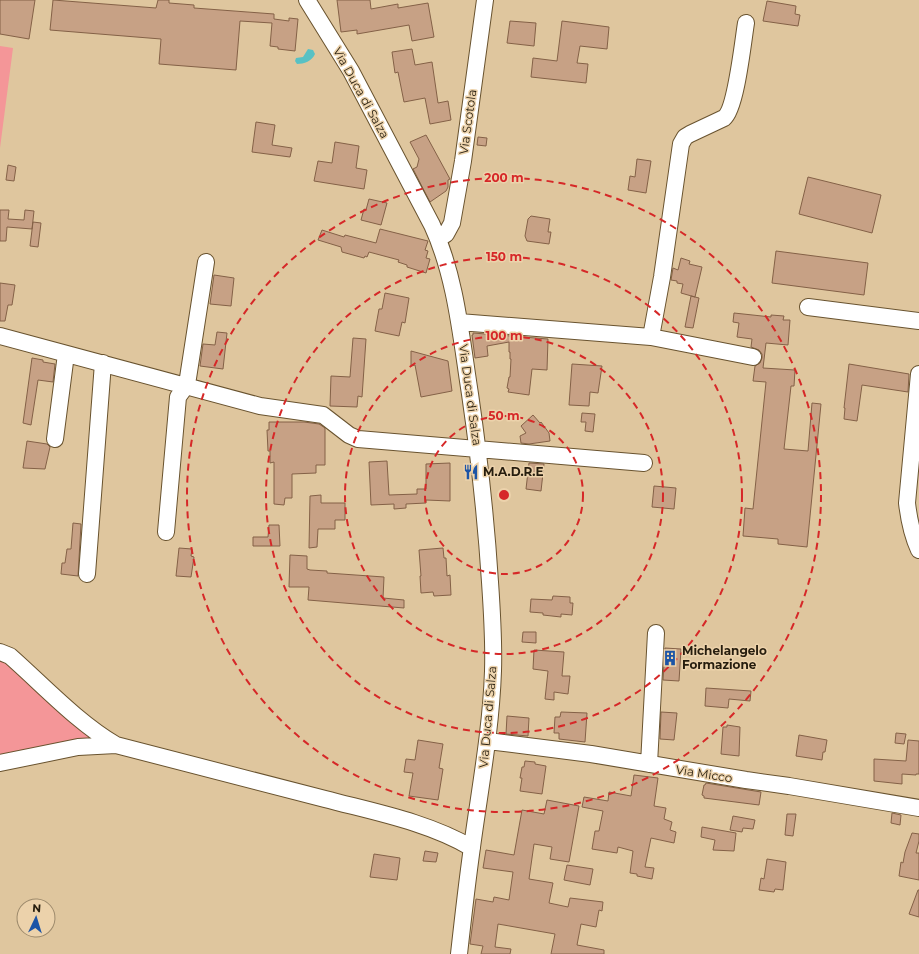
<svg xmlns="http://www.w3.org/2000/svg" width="919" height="954" viewBox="0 0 919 954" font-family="Montserrat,sans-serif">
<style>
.green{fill:#f49698}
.water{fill:#58c1c4}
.building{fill:#c7a185;stroke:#846147}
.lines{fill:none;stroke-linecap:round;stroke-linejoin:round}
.minor-casing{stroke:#69532f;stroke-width:18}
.minor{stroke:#fff;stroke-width:16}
.ring{fill:none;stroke:#d62828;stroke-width:2;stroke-dasharray:7 5}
.labels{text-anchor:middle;stroke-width:3;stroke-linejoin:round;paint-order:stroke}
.street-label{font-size:12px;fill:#261d0e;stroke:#ecd2ab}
.poi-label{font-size:12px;font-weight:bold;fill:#261d0e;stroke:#ecd2ab;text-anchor:start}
.centre{fill:#d62828;stroke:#ecd2ab;stroke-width:2}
.ring-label{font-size:12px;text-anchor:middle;font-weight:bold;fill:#d62828;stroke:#ecd2ab;stroke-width:3;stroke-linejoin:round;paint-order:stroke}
</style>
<rect width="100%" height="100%" fill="#dfc69e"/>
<path class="green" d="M0,46L13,48L0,148Z
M0,659L10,665L93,739L58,743L0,757Z"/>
<path class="water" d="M308,49L313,50L315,54C312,61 304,64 297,64L295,61L296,58L303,57Z"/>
<path class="building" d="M0,0H35L29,39L0,34Z
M53,0L156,8L158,0H169V3L194,5V8L274,14V19L289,21V18L298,19L295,51L278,49V47L270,46L272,23L240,21L236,70L159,64L161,39L50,30Z
M337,0H370L371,9L398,4V8L428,3L434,37L412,41L409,25L357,34V30L341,32Z
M767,1L796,6L795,14L800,15L798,26L763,21Z
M510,21L536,23L534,46L507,43Z
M562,21L609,27L607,49L580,46L577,63L588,64L586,83L531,77L533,58L557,61Z
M412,49L415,65L432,62L438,103L448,101L451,120L430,124L425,98L404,102L398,72L395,73L392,52Z
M256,122L275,125L272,145L292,148L290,157L252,152Z
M426,135L450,179L448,180V187L446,191L430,202L413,169L417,167L419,159L410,142Z
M478,137L487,138L486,146L477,145Z
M335,142L359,146L356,168L367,170L364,189L314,181L318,161L332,163Z
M637,159L651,161L646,193L628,190L630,176L635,177Z
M8,165L16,167L14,181L6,180Z
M808,177L881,195L872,233L799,214Z
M369,199L387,203L381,225L361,220L364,209L366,210Z
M0,210H9L8,219L24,220L25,210L34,211L32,229L7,227L6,241H0Z
M531,216L550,219L548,232H551L549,244L527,241L525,236L528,219Z
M33,222L41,223L38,247L30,246Z
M380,229L428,241L425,250L428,251L426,258L430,259L426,273L407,267V265L398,262L399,260L369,252L367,257L365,256L364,258L342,252L341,247L318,240L322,230L344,237L345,235L376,243Z
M776,251L868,263L864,295L772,283Z
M681,258L690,261L689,264L702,267L695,297L681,293L683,284L677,283V281L671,280L673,268L678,270Z
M214,275L234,278L231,306L210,304Z
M0,283L15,285L12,305H8L5,321H0Z
M385,293L409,298L405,323L402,322L399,336L375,331L379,309H382Z
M691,296L699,298L693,328L685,327Z
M734,313L771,317V315L784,316L783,320H790L788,345L766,343L763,368L795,370L794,386H791L784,449L808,451L812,403L821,404L807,547L778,544V539L743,536L745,508L753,509L766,382L753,381L755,366L760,363L762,358V354L759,350L751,347L752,339L737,337L739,323L733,322Z
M217,332L227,333L223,369L200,366L203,344L215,345Z
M473,333L548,339L547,370L532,369L529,395L508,392L509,389L507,388L509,377H510L511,359H510V352H509V342L487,346L488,356L475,358L472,335H473Z
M353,338L366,339L362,397L358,396L357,407L330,406L331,376L350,377Z
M411,351L448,361L452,391L421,397L415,365L411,366Z
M32,358L43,360V362L55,364L53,382L38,380L31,425L23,423Z
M572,364L602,366L598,393L590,392L589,406L569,405Z
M849,364L909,374L908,392L862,385L857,421L844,419L845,408H844Z
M582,413L595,414L593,432L585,431L586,422H581Z
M533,415L540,423L541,422L549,433L550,441L529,444L521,443L520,436L526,433L521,426Z
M269,422H304L319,424L325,428V465H316V473L292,474V498H285L284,505L274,504V462L270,463V451H268L267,430H269Z
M27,441L47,444L50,447L45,469L23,468Z
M387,461L389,495L417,494V489H426V464L450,463V501L426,500V503L406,504V508L394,509V504L371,505L369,462Z
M529,463L544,464L541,491L526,489Z
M654,486L676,488L674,509L652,507Z
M321,495V503H345V520H335V529H318L317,547L309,548L310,496Z
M73,523L81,524L78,576L61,574L62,563H65L67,549H71Z
M269,525H279L280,546H253V537H268Z
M179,548L192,549L191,556L194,557L191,577L176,576Z
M443,548L444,558H446L447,576L450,575L451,595L434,596L433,592L421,593L420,576H421L419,550Z
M290,555L307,556V569L310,570L327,571V573L384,577L383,598L404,600V608L308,600L309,587H289Z
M553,596L570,597V603H573L572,615L561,614V617L543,615V613L530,612L531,599L552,600Z
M523,632H536V643L522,642Z
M665,648L681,649L679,681L663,680Z
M534,650L564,652L562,676H570L568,694L554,692V700L545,699L548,671L533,669Z
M706,688L751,691L750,701L729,699L728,708L705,706Z
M561,712L587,713L585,742L559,739V733H554L555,717H560Z
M661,712L677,713L674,740L660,739Z
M507,716L529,718L528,736L506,734Z
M727,725L740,727L739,756L721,754L723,727H727Z
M896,733L906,734L904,744L895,743Z
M799,735L827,740L825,752H823L822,760L796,756Z
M418,740L443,744L439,768L443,769L438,800L409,796L413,773L404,772L406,759L415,760Z
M908,740L919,741V774H916V775L902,774V784L874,781V759L906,761Z
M525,761L535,762V764L546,766L542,794L520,791L522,778H520L522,767H524Z
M634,775L658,778L654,806L666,808L664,819L672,822L670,830L676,832L674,843L651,838L645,867L654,868L652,879L637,876V874L630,873L633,851L618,847L617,853L592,849L595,831H599L603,811L582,807L584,797L608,801L609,792L631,796Z
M706,783L761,792L759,805L704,798V796L702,795L704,785H705Z
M547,800L579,806L569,862L550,859L552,847L534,844L529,879L553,883L549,903L568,907L570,898L603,902L602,911L599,910L596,927L581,924L577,945L604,950V954H551L555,934L498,924L495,947L511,949L510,954H481L483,946L470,944L476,899L493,902L494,897L509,900L513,872L483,868L486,850L514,855L522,810L544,814Z
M892,813L901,815L900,825L891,823Z
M787,814H796L793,836L785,835Z
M733,816L755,820L753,829L743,828L742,832L730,830Z
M702,827L736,833L734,851L713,850L715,840L701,837Z
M912,833L919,834V841L916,853H919V880L899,876L901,862L903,863L905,852Z
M425,851L438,853L436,862L423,861Z
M374,854L400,858L397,880L370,877Z
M767,859L786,862L783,890L775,889L774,892L759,890L761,878L764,879Z
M567,865L593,869L590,885L564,880Z
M918,890H919V917L909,914Z"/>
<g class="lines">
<defs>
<path id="minor" d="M307,0L351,71L432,225C456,277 461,337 470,394C479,456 486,519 490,582C492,611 494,641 493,671C491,730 480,788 472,847C467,883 463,918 459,954
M438,239L446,234L452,223L463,161L485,0
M808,307L919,321
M459,322L651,337L753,357
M0,336L260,406L323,415L349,435L358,439L644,463
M651,337L662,277L681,144L685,137L690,134L724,118C736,109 743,41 746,23
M919,374L907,503C909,520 912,535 919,550
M55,439L66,354
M166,532L178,397L186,386L188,378L206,262
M87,574L103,363
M0,652L10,656C44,686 77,722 116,745
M488,741L591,754L746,780L789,786L919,808
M0,763L78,747L116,745C186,763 256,781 325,799C374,812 428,822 472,848
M649,764L656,633"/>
</defs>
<use href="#minor" class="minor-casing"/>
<use href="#minor" class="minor"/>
</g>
<g class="ring">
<circle cx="504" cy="495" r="79"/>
<circle cx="504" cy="495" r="159"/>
<circle cx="504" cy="495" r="238"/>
<circle cx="504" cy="495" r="317"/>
</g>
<defs>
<symbol id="restaurant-bare" viewBox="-9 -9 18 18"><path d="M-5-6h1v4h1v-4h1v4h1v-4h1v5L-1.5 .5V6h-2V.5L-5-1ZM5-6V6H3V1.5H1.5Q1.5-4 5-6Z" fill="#1c54a6" stroke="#ecd2ab" stroke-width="2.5" paint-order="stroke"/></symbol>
<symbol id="building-bare" viewBox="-9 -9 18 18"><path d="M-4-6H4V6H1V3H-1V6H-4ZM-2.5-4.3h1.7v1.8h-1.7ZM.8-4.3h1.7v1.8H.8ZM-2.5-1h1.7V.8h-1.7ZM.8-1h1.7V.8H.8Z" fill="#1c54a6" stroke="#ecd2ab" stroke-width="2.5" paint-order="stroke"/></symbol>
</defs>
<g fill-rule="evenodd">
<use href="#restaurant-bare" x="460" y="461" width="22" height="22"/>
<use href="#building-bare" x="659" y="647" width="22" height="22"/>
</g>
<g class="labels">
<g class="street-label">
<text transform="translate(361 93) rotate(61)" y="4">Via Duca di Salza</text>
<text transform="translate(468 122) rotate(-82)" y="4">Via Scotola</text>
<text transform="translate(470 395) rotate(82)" y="4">Via Duca di Salza</text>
<text transform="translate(488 717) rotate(-85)" y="4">Via Duca di Salza</text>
<text transform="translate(704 774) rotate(9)" y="4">Via Micco</text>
</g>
<g class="poi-label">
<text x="483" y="476">M.A.D.R.E</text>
<text x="682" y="655">Michelangelo<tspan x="682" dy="14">Formazione</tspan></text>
</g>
</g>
<circle cx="504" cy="495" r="6" class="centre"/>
<g class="ring-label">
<text x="504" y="182">200 m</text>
<text x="504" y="261">150 m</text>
<text x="504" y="340">100 m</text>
<text x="504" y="420">50 m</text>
</g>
<g transform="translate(36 918) rotate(4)"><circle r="19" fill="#ecd2ab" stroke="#9d8a6c"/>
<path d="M0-3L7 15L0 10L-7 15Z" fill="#1c54a6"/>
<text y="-6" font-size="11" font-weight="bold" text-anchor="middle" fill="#261d0e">N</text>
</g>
</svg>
